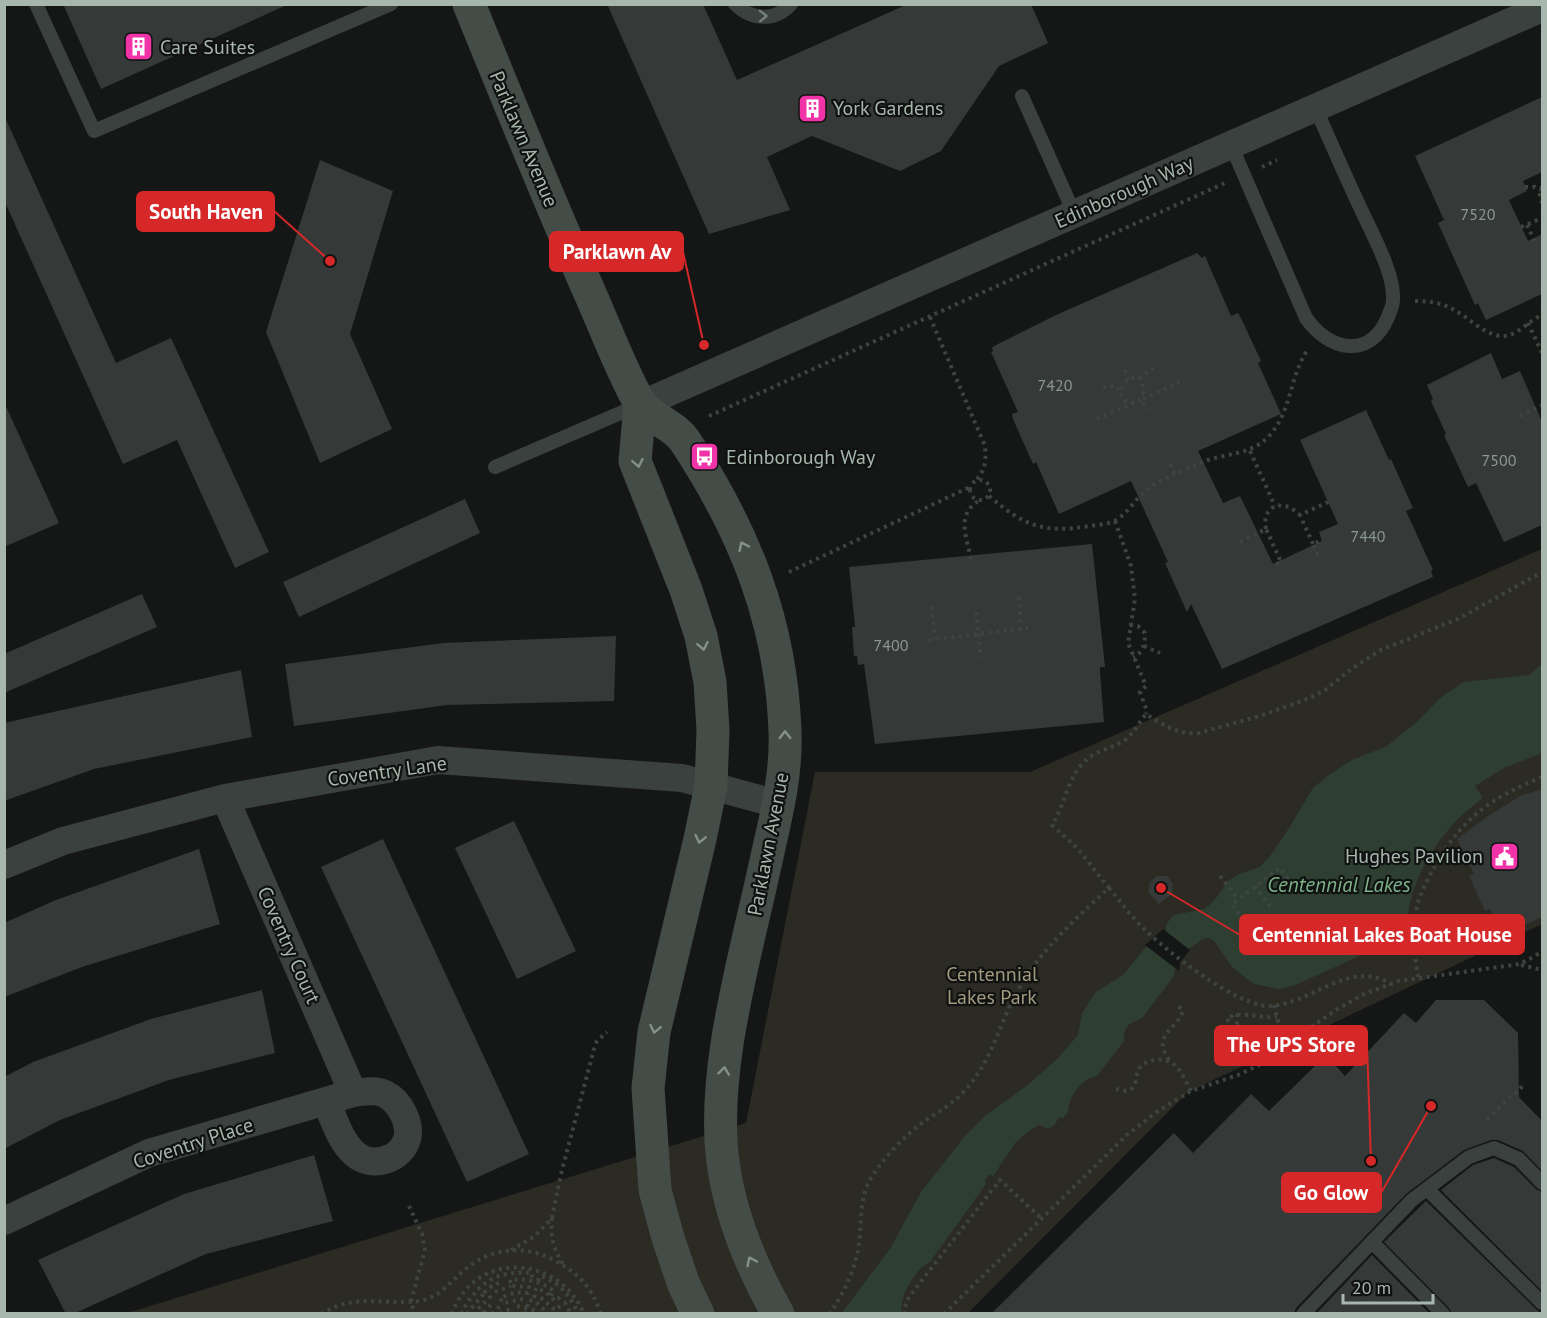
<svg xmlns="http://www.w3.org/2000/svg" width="1547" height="1318" viewBox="0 0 1547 1318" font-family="'PT Sans',sans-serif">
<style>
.green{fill:#2c2b23}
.water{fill:#2e3f32}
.pier{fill:#151716}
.building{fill:#353937}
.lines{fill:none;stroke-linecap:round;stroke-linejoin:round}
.path{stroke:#3e4541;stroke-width:4;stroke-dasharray:3 4.5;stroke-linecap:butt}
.lane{stroke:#3b413e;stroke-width:14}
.street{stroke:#3b413e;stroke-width:28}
.secondary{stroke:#444c48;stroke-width:33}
.oneway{stroke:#76827b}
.oneway2{stroke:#84928a}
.labels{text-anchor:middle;stroke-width:4.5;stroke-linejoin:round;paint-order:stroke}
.number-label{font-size:16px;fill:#8a9890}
.poi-label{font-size:20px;fill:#a7b7ad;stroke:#101211;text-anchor:start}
.street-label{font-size:20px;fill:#a7b7ad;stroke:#101211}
.park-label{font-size:20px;fill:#a29a7e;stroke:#101211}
.water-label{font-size:21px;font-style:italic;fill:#7eb288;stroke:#101211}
.leader{fill:none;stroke:#d62828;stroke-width:2}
.callout-dot{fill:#d62828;stroke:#101211;stroke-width:2}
.callout{fill:#d62828;stroke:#d62828;stroke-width:2}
.callout-label{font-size:21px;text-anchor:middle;font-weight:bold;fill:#fff}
</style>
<rect width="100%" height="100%" fill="#151716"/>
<path class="green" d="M1542,549V924L1188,1092L968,1313L124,1314L746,1123L815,772H1030Z"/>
<path class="water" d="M1542,664V753L1504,768L1475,786L1483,798C1440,829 1407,879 1406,935L1293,986L1278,989L1254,984L1232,967L1215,942L1210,938L1203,939L1184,952L1177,961L1174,976L1142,1018L1128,1025L1124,1033V1041L1097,1076C1082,1078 1068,1097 1068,1112L1063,1118L1059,1117C1055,1126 1049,1132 1040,1125L1030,1130L1016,1142L993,1176L990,1174L985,1180L986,1184L930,1262C916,1267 898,1299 902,1313L841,1314L890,1249L921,1192L965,1136L985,1116L1029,1084L1057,1059L1078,1035L1082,1013L1096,992L1123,975L1146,947L1166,931V925L1173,915L1205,909L1217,897L1228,881L1237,875L1260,867L1271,855L1289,828L1313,788L1330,774L1352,760L1387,746L1418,721L1440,698L1464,682L1529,675Z"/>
<path class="pier" d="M1163,929L1190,950L1180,962L1179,971L1145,945Z"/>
<path class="building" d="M63,4H289L101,89Z
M607,4H703L737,80L908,4H1031L1048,43L999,66L941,151L900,171L812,136L767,157L790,210L709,234Z
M1542,97V172L1523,181L1527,191L1509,200L1528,241L1542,234V294L1486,320L1478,303L1475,305L1438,223L1444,220L1415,156Z
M4,115L116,363L171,338L269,552L235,568L177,440L123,464L4,200Z
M320,160L393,191L350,334L392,429L320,463L266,332Z
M1197,253L1202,258L1205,256L1231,316L1238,313L1241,318L1261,361L1258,363L1281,414L1198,451L1223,503L1240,496L1273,564L1322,541L1319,532L1338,524L1300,440L1366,410L1389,460L1391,459L1413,508L1406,511L1433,570L1431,571L1433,577L1222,669L1191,604L1187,612L1165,563L1168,562L1131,481L1059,514L1036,462L1033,464L1013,419L1012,414L1018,412L991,352L993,351L992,348L994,346L1056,315Z
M1491,353L1502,379L1520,371L1542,422V525L1504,542L1476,483L1468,487L1444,435L1446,434L1431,401L1433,399L1427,385Z
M4,402L59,523L4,547Z
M465,499L480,533L299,617L283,582Z
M1092,544L1105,667H1100V672L1104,722L875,744L864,664L858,665L857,656H854L852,627H855L849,567Z
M142,594L157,627L4,693V654Z
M616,636L614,701L447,705L294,726L285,664L443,643Z
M241,670L252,737L94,769L4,801V723Z
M1542,789V917L1503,936L1490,909L1485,911L1469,876L1474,874L1457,839L1488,816L1520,796Z
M514,821L576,951L517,979L455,848Z
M383,839L529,1154L467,1182L321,867Z
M199,849L220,924L82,967L4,997V923L56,900Z
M1157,876H1167L1173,884L1172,894L1159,904L1148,892L1150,882Z
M262,990L275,1053L169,1080L60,1120L4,1149V1077L33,1062L151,1019Z
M1436,1000H1484L1518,1033L1519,1097L1542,1121V1171L1523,1151L1498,1140H1491L1464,1150L1406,1194L1296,1308L1294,1314H991L1174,1133L1193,1153L1251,1094L1269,1111L1326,1055L1345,1076L1404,1013L1416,1023Z
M314,1155L333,1221L206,1254L73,1314H66L38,1260L184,1194Z
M1494,1158L1514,1167L1536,1189L1542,1192V1291L1441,1190L1473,1165Z
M1426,1201L1536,1309L1542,1314H1452L1449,1308L1384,1242Z
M1372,1255L1430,1314H1316Z"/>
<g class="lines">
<path class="path" d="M1262,167L1277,160
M1542,186L1540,194L1542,203
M1525,187H1535L1541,190
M1527,225L1537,246
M1521,227L1542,218
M1415,301C1430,301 1443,303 1456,311C1469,318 1485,335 1501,336C1517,337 1529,320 1542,315
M930,317L985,446C986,461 986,470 975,481
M1528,323L1542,353
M1125,370L1128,380
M1140,379L1144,374L1156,366
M1103,387L1116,386L1120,392
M1143,399L1184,380
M1134,403L1125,401L1120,393C1123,383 1128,377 1139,378C1145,385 1143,391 1142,399
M709,416L1225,183
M1520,416L1542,405
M1097,419L1142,399L1147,410
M1250,451L1275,506
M1170,464L1175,475
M970 490a10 10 0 1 1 20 0a10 10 0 1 1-20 0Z
M989,496C1023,525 1043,534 1089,526C1097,525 1109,524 1116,520C1127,514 1135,500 1145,491C1159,479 1181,472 1198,464C1223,452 1250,457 1269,436C1292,411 1289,377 1308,349
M1115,521L1131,566L1135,599L1128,643L1146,686L1140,692L1147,711L1146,714
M1266,529C1264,517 1266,511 1277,505L1290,507L1300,515
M1240,542L1266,529L1281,562L1273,566
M1313,544L1300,515L1328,502
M1318,555L1313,544L1323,540
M971,559C967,538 955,514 980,500
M789,572L970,487
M1019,597L1021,629
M932,607L935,639
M976,612L981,658
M1130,625L1138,626L1145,633C1145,644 1143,653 1133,657
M929,640L1028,628
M1144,646L1160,653
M1220,876L1238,899
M1255,886L1272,909
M1109,888C1120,901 1130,915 1142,927C1165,950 1236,1006 1269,1006C1311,1005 1349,958 1391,984
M1248,926L1232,904L1280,868L1297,890
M1521,965L1542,970
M1418,977C1415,958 1412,937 1415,917C1417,899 1426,882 1435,866C1463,817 1491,798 1542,777
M1274,1005L1286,1052
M1237,1014V1024L1231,1027L1227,1018C1243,1010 1259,1019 1277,1017
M1169,1060C1151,1033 1178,1030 1183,1010L1178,1006
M1116,1089C1122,1090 1129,1093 1133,1087C1137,1082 1136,1074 1139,1069C1142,1063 1149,1061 1155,1060C1177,1057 1182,1075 1191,1091
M1487,1119L1523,1086
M409,1206L422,1234L425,1250L411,1301L413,1308L416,1314
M552,1218L561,1174L594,1049L597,1041L607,1032
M511,1250L535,1236L552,1218C550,1237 554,1250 564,1266
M538,1281L540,1276C558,1281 571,1296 578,1314
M495,1292L511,1286
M560,1297L555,1301L546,1292L536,1288L534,1296L541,1298L555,1310L565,1303L571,1314
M523,1299L503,1303L500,1298L516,1292L528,1293L529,1287L511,1286L510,1280C527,1278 540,1281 554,1291L550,1297
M517,1306L534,1310L539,1314
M484,1313L478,1309L490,1297L485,1292L492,1286L503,1281
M484,1313L493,1302
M321,1314C357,1292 383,1306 420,1301C437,1298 448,1285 461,1273C487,1249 523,1243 554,1260C579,1274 591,1286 601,1314
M452,1314C474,1250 559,1254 584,1314
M461,1314C477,1283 496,1270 532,1273V1281
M467,1314L485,1292
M492,1314L503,1303
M500,1314L512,1308
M516,1314H518
M525,1314L529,1300L536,1302L548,1314
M562,1314H563
M829,1314C844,1294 856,1268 859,1243C862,1222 859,1200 870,1180C880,1162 904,1136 922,1123C939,1111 958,1101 971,1083C993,1056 1001,1020 1018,990C1040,951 1076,918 1109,888L1077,848L1052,825C1065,805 1067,779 1084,762C1095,750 1112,749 1125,740C1134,733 1139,723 1146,714C1163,725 1178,735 1199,733L1260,716L1310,698L1325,690L1354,667L1381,650L1460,618L1542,572
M905,1314L904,1309L909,1297L1000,1180L1042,1219
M944,1314L1127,1135L1158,1111L1191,1091L1238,1075L1287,1052L1308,1029L1336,1010L1364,994L1399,981L1520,964L1542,952"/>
<path class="lane" d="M36,4L94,131L391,4
M735,4C751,20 775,22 791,4
M1022,96L1074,213
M1231,145L1306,318C1329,351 1370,360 1388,317C1390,311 1393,306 1393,300C1395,273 1370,230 1359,205C1344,173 1330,141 1316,109
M495,467L639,405
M1427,1189L1542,1303
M1372,1242L1443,1314
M1303,1314L1412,1200L1469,1157L1494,1148L1519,1159L1542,1183"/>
<path class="street" d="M640,405L1542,8
M225,798L353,1093
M4,865L63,841L225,798L438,760L682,778L778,804
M4,1221L149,1153L353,1093C364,1092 375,1089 385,1094C400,1101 413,1126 406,1142C398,1161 371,1168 355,1154C340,1141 334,1119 326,1101"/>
<path class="secondary" d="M469,4C508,100 547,196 589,291C605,327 619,365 638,400C648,418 674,424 685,441C745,532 781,622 785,731C787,778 774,824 764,870C745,958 711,1072 723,1162C730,1216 751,1266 778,1314
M640,405L635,461L686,590L701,636L710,682L713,730L711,786L700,839L654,1032L648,1088L655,1190L668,1238L684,1285L698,1314"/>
</g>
<defs><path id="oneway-chevron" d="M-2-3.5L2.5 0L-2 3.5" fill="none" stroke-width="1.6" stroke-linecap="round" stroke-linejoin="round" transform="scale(1.5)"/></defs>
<use class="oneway" href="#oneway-chevron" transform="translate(763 16) rotate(-2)"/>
<g class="oneway2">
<use href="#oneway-chevron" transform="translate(638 463) rotate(79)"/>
<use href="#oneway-chevron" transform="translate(743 546) rotate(-115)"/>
<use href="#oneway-chevron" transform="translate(703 646) rotate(79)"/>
<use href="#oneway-chevron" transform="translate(785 735) rotate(-90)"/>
<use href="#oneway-chevron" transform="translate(700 839) rotate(102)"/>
<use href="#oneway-chevron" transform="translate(655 1029) rotate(101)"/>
<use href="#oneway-chevron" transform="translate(724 1071) rotate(-83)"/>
<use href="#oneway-chevron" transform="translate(751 1261) rotate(-115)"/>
</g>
<defs>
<symbol id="building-square" viewBox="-11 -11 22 22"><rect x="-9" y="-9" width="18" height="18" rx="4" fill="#f033a6" stroke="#101211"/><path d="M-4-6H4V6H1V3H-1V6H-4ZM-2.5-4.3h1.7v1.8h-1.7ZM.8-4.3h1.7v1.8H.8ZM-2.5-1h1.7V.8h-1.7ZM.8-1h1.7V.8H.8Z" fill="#fff"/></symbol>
<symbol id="bus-square" viewBox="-11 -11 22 22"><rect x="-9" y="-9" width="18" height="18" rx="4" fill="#f033a6" stroke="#101211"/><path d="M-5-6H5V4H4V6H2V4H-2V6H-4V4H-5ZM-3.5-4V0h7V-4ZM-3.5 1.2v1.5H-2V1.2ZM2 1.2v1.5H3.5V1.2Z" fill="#fff"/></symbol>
<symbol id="civic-square" viewBox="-11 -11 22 22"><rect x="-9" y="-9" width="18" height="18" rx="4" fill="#f033a6" stroke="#101211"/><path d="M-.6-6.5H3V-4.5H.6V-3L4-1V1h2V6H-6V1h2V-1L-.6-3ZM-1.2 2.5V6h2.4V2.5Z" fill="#fff"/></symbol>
</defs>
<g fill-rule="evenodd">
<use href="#building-square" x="122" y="30" width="33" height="33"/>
<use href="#building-square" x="796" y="92" width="33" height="33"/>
<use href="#bus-square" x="688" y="440" width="33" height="33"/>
<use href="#civic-square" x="1488" y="840" width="33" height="33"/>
</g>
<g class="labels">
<g class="number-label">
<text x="1478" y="220">7520</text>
<text x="1055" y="391">7420</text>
<text x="1499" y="466">7500</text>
<text x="1368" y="542">7440</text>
<text x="891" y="651">7400</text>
</g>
<g class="poi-label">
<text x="160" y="54">Care Suites</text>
<text x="833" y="115">York Gardens</text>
<text x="726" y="464">Edinborough Way</text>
<text x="1483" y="863" text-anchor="end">Hughes Pavilion</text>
</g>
<g class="street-label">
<text transform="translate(524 139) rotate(67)" y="7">Parklawn Avenue</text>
<text transform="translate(1124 192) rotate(-24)" y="7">Edinborough Way</text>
<text transform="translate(387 771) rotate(-8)" y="7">Coventry Lane</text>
<text transform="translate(768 844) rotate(-79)" y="7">Parklawn Avenue</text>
<text transform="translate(289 945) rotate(66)" y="7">Coventry Court</text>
<text transform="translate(193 1143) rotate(-18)" y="7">Coventry Place</text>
</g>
<g class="park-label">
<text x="992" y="981">Centennial<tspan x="992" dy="23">Lakes Park</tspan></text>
</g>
<g class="water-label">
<text x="1339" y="892">Centennial Lakes</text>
</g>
</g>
<path class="leader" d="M330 261L274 211M704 345L683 252M1161 888L1240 935M1371 1161L1367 1045M1431 1106L1381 1193"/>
<g class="callout-dot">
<circle cx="330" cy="261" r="6"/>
<circle cx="704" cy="345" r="6"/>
<circle cx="1161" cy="888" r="6"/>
<circle cx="1371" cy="1161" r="6"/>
<circle cx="1431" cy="1106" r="6"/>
</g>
<g class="callout">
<rect x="137" y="192" width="137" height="39" rx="6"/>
<rect x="550" y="232" width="133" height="39" rx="6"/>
<rect x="1240" y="915" width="284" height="39" rx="6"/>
<rect x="1215" y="1026" width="152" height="39" rx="6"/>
<rect x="1282" y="1173" width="99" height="39" rx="6"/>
</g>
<g class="callout-label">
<text x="206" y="219">South Haven</text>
<text x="617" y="259">Parklawn Av</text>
<text x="1382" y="942">Centennial Lakes Boat House</text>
<text x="1291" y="1052">The UPS Store</text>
<text x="1331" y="1200">Go Glow</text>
</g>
<rect width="1547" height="1318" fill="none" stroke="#a7b7ad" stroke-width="12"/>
<path d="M1343 1294v9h90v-9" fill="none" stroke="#a7b7ad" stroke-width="3"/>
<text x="1352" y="1294" font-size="18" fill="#a7b7ad" stroke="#101211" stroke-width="4.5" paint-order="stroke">20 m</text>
</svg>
